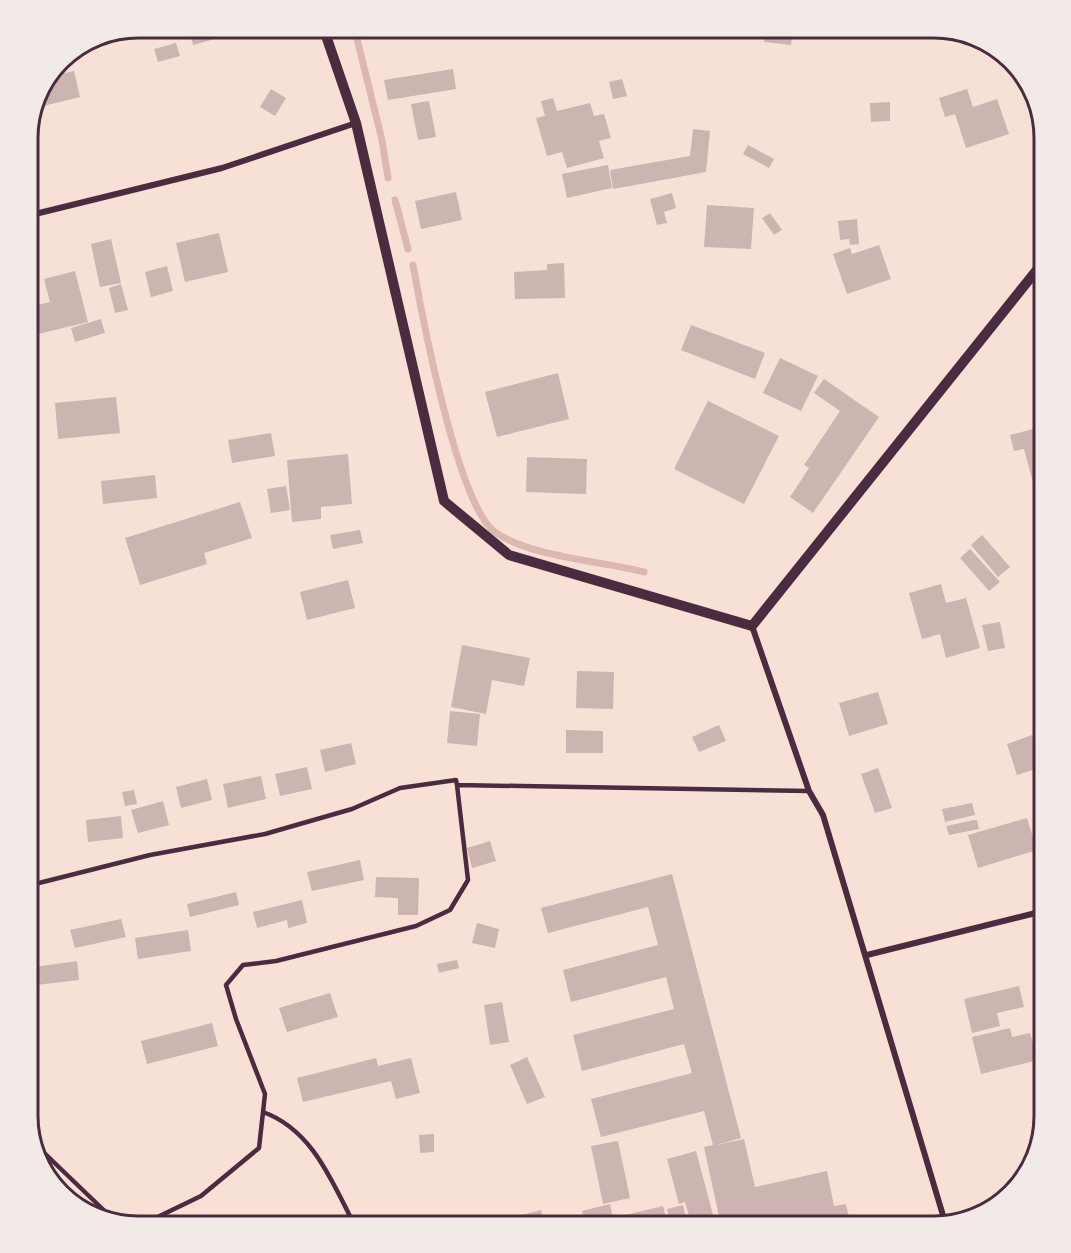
<svg xmlns="http://www.w3.org/2000/svg" width="1071" height="1253" viewBox="0 0 1071 1253" font-family="Jost,sans-serif">
<style>
.lines{fill:none;stroke-linecap:round;stroke-linejoin:round}
.stream{stroke:#dcb8b0;stroke-width:7}
.building{fill:#ccb4b1}
.service{stroke:#4a2c40;stroke-width:4.5}
.minor{stroke:#4a2c40;stroke-width:6}
.tertiary{stroke:#4a2c40;stroke-width:10}
.rim{fill:none;stroke:#4a2c40;stroke-width:3}
</style>
<rect width="100%" height="100%" fill="#f7e1d7"/>
<g class="lines">
<path class="stream" d="M354,27L382,140L388,178
M395,200L408,249
M413,265C422,316 458,506 495,532C530,557 601,561 644,572"/>
</g>
<path class="building" d="M189,27H234L236,33L193,45Z
M766,27H793L791,45L764,42Z
M176,43L180,56L158,62L154,49Z
M453,69L456,89L388,100L384,80Z
M74,71L80,97L35,108L39,88L47,77Z
M622,79L627,96L613,99L609,82Z
M271,89L286,98L275,116L260,107Z
M967,89L973,107L997,99L1009,134L966,148L955,114L945,117L939,98Z
M553,98L557,111L590,103L594,116L604,114L611,138L599,141L604,158L567,168L562,152L547,156L536,118L545,116L541,101Z
M429,101L436,137L418,140L411,104Z
M890,102V121L871,122L870,103Z
M693,129L710,131L706,172L613,189L610,170L690,156Z
M748,145L774,159L769,168L743,154Z
M608,165L612,188L567,198L562,174Z
M456,192L462,220L421,229L415,201Z
M672,193L676,208L664,212L667,223L657,225L650,199Z
M707,205L754,208L751,249L704,247Z
M770,213L782,230L774,235L762,218Z
M857,219L859,244L850,245L849,239L840,240L838,221Z
M219,233L228,272L185,282L176,243Z
M111,239L121,283L100,287L91,244Z
M879,245L891,279L847,294L833,254L850,248L852,254Z
M564,263L565,298L515,299L514,272L547,270V264Z
M167,266L173,291L151,297L145,272Z
M75,271L88,322L34,335L27,307L50,302L44,279Z
M121,284L128,310L115,313L109,288Z
M101,319L105,333L75,342L71,328Z
M691,325L765,353L755,379L681,350Z
M780,358L818,376L801,411L763,393Z
M558,373L569,419L497,437L485,392Z
M824,379L879,417L813,513L790,497L809,468L804,465L840,411L814,393Z
M116,397L120,433L58,439L55,403Z
M708,401L779,436L744,504L674,469Z
M1044,426V488L1035,490L1024,449L1014,451L1010,435Z
M271,433L275,456L232,463L228,440Z
M348,454L352,504L321,507V519L292,522L287,460Z
M527,457L587,459L586,494L526,492Z
M27,468L33,488L27,489Z
M155,475L157,498L103,504L101,481Z
M286,486L290,510L271,513L267,489Z
M240,502L252,538L204,553L207,564L140,585L125,538Z
M360,530L363,543L333,549L330,535Z
M982,535L1010,567L998,577L971,545Z
M970,549L1000,582L989,591L960,558Z
M348,580L355,608L307,620L300,592Z
M941,584L946,603L966,598L980,648L946,658L940,634L922,639L909,593Z
M1000,622L1005,648L988,651L982,625Z
M462,645L530,658L524,686L492,680L486,714L451,707Z
M577,671L614,672L613,709L576,708Z
M878,692L888,724L849,736L839,703Z
M450,711L480,714L477,746L447,743Z
M719,725L726,741L699,752L692,737Z
M566,730L603,731V753H566Z
M1032,735L1035,744L1044,741V758L1037,761L1039,768L1017,775L1007,744Z
M351,743L356,764L325,772L320,750Z
M307,767L312,789L280,796L275,774Z
M878,768L892,808L875,813L861,774Z
M261,776L266,799L228,808L223,784Z
M207,779L212,800L181,808L176,787Z
M134,790L137,804L125,806L122,792Z
M163,801L169,825L138,833L131,810Z
M972,803L975,815L945,822L942,809Z
M121,816L123,838L88,842L86,820Z
M1027,818L1037,850L978,868L968,835Z
M974,820H977L979,829L949,835L946,826Z
M490,841L496,861L472,868L467,848Z
M360,860L364,880L312,891L307,872Z
M672,874L741,1138L716,1145L744,1139L755,1187L827,1171L834,1206L846,1204L851,1226H806V1224L721,1226L704,1147L713,1145L704,1111L601,1137L591,1099L692,1073L684,1044L582,1071L573,1035L674,1009L666,977L571,1002L563,970L658,945L648,907L548,933L541,908Z
M376,877L419,878L418,915H398V898L375,897Z
M236,892L239,905L190,917L187,904Z
M302,900L307,923L288,928L287,920L257,928L253,912Z
M121,919L126,937L75,948L70,930Z
M477,923L499,929L495,948L472,943Z
M188,930L191,951L138,959L135,938Z
M457,960L459,968L439,973L437,964Z
M77,961L79,980L27,986V968Z
M1019,986L1024,1007L997,1013L1000,1026L972,1033L964,999Z
M330,993L338,1017L287,1032L279,1008Z
M502,1002L509,1042L490,1045L484,1005Z
M212,1023L218,1046L147,1064L141,1041Z
M1010,1028L1012,1037L1030,1033L1038,1060L981,1074L972,1037Z
M527,1057L545,1097L527,1104L510,1065Z
M376,1058L378,1066L411,1058L420,1093L396,1099L391,1081L303,1102L297,1078Z
M434,1134V1152L420,1153L419,1135Z
M618,1141L630,1198L603,1204L591,1146Z
M696,1151L716,1226H692L685,1202L679,1204L667,1159Z
M64,1186L66,1196L56,1188Z
M610,1204L613,1218L663,1206L668,1226H586L582,1211Z
M683,1205L688,1226H671L667,1209Z
M541,1210L545,1226H520L518,1216Z"/>
<g class="lines">
<path class="service" d="M27,886L150,855L265,834L352,809L400,788L456,780L457,785L809,791
M263,1112C313,1130 332,1182 355,1226
M37,1146L115,1221
M139,1226L201,1196L259,1148L265,1094L236,1019L226,985L243,965L276,961L416,926L450,910L468,880L457,785"/>
<path class="minor" d="M27,216L222,168L356,123
M752,626L809,791L823,815L945,1222
M867,955L1044,911"/>
<path class="tertiary" d="M323,27L356,123L444,501L509,555L752,626L1044,261"/>
</g>
<path d="M0 0H1071V1253H0ZM138 38H934A100 100 0 0 1 1034 138V1116A100 100 0 0 1 934 1216H138A100 100 0 0 1 38 1116V138A100 100 0 0 1 138 38Z" fill="#f1eae7" fill-rule="evenodd"/>
<path class="rim" d="M138 38H934A100 100 0 0 1 1034 138V1116A100 100 0 0 1 934 1216H138A100 100 0 0 1 38 1116V138A100 100 0 0 1 138 38Z"/>
</svg>
